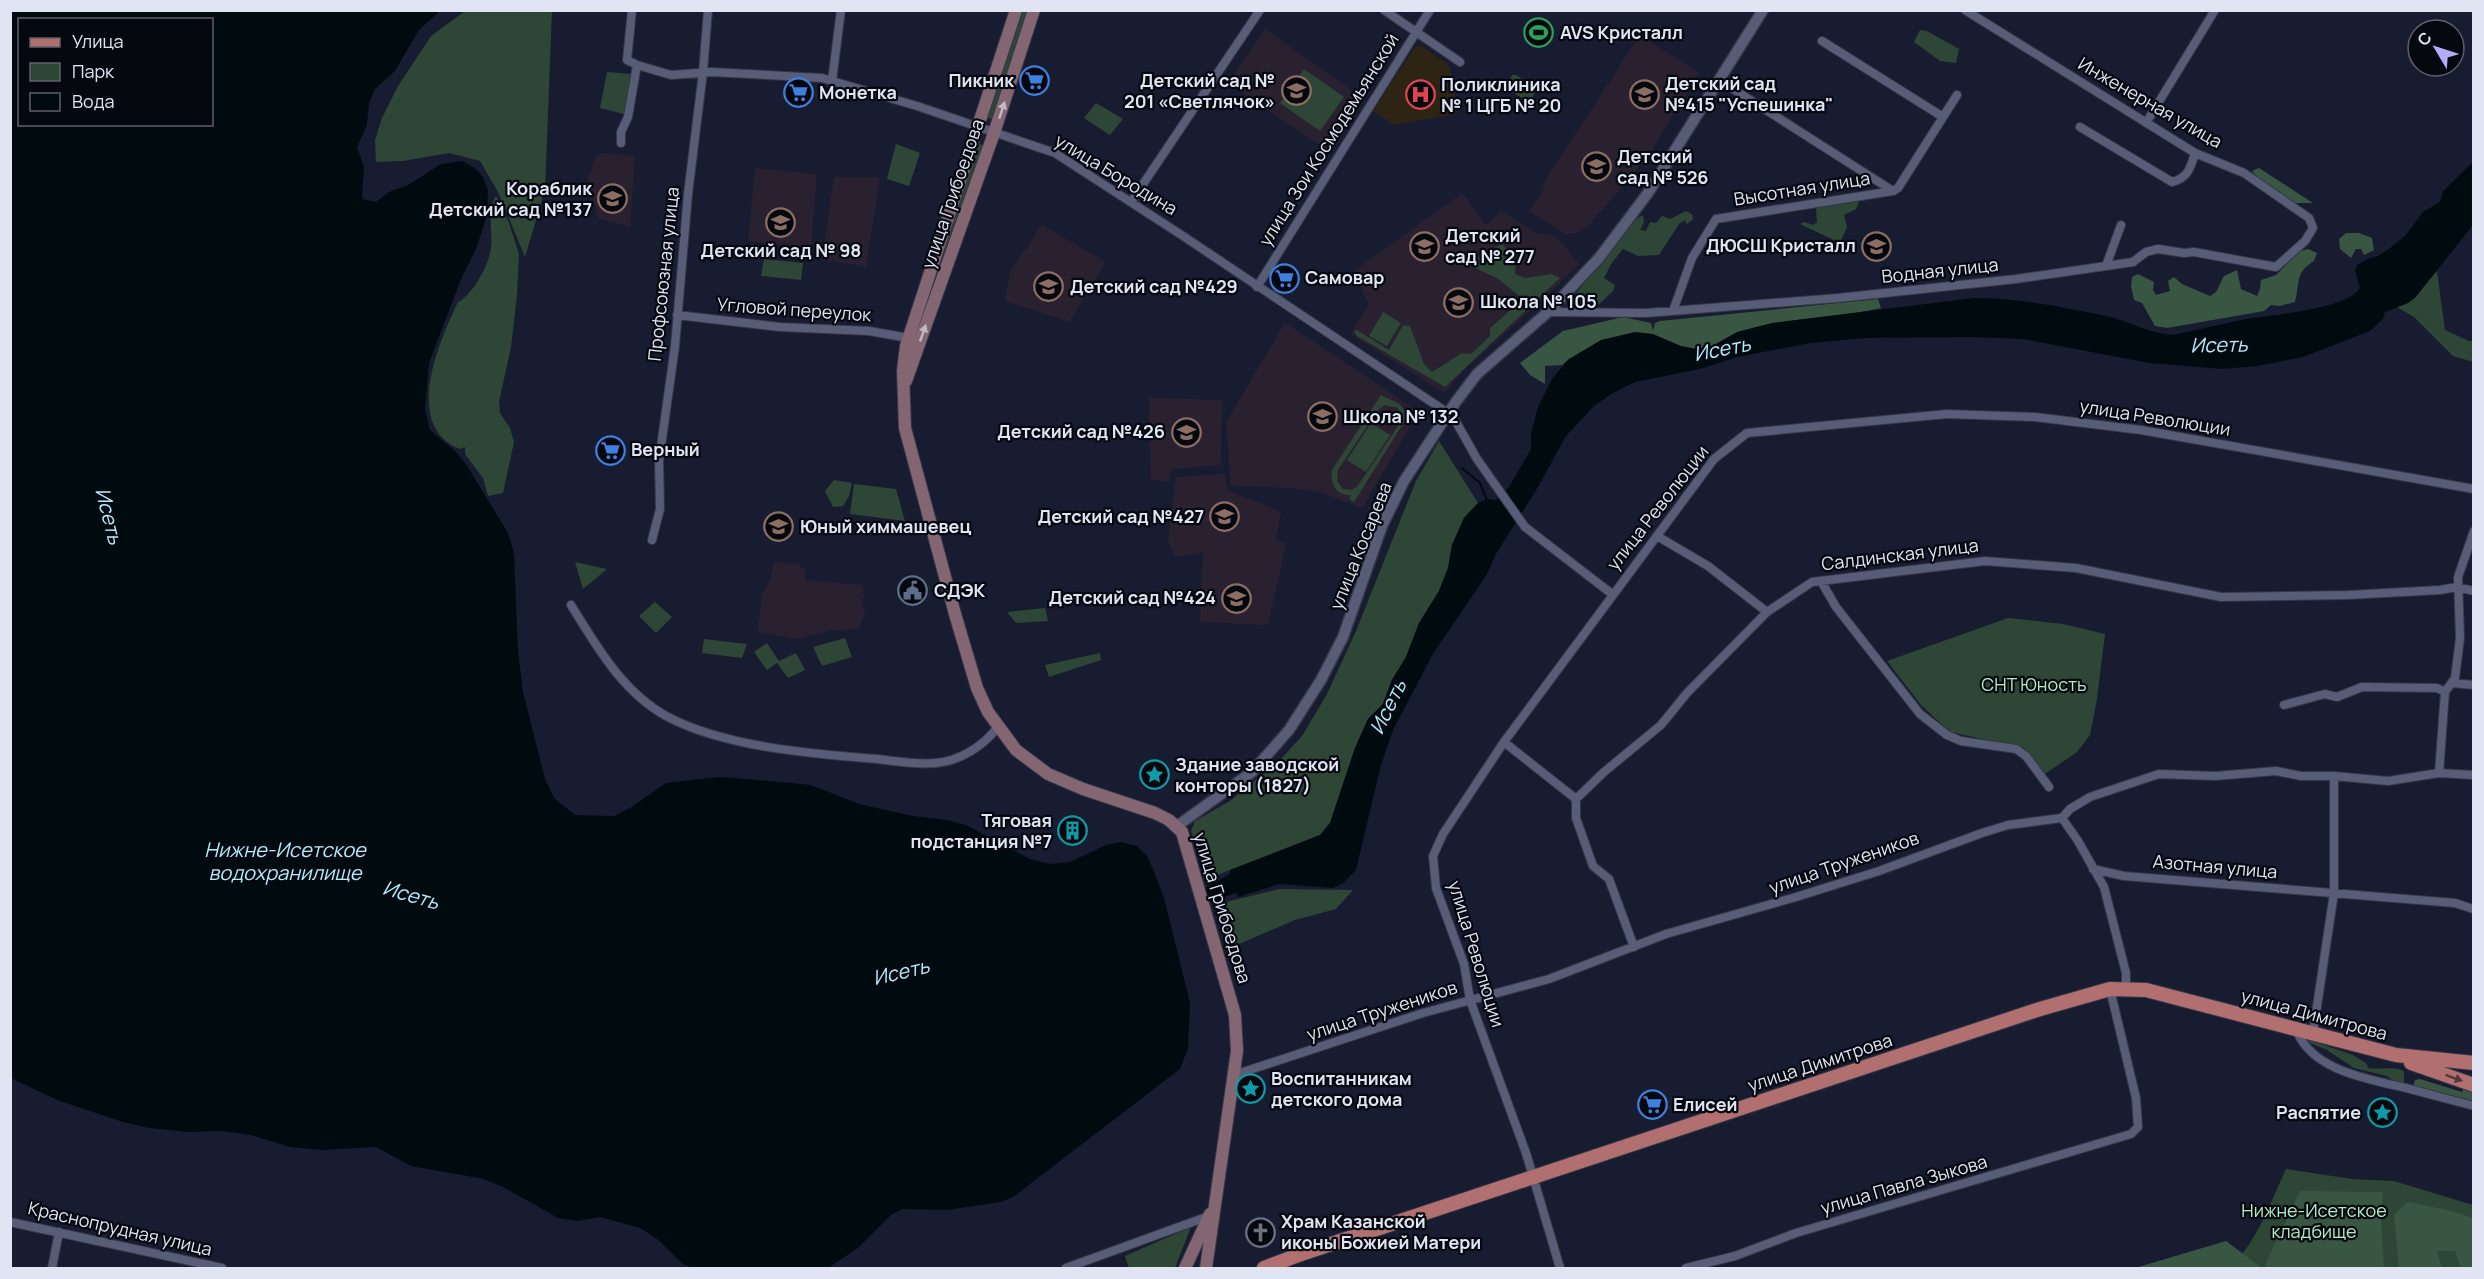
<svg xmlns="http://www.w3.org/2000/svg" width="2484" height="1279" viewBox="0 0 2484 1279" font-family="Manrope,sans-serif">
<style>
.education{fill:#292130}
.medical{fill:#2d2414}
.green{fill:#2d4635;fill-rule:evenodd}
.forest{fill:#385642}
.water{fill:#000b10;fill-rule:evenodd}
.lines{fill:none;stroke-linecap:round;stroke-linejoin:round}
.stream{stroke:#000b10;stroke-width:2}
.minor-casing{stroke:#353748;stroke-width:10}
.tertiary-casing{stroke:#353748;stroke-width:13}
.secondary-casing{stroke:#353748;stroke-width:14}
.primary-casing{stroke:#353748;stroke-width:16}
.minor{stroke:#575d76;stroke-width:8}
.tertiary{stroke:#575d76;stroke-width:10}
.secondary{stroke:#846672;stroke-width:12}
.primary{stroke:#b1706f;stroke-width:14}
.oneway{fill:#c0b9c6}
.oneway2{fill:#53373b}
.labels{text-anchor:middle;stroke-width:4.5;stroke-linejoin:round;paint-order:stroke}
.poi-label{font-size:18px;font-weight:bold;fill:#e1e5f3;stroke:#060810;text-anchor:start}
.street-label{font-size:18px;fill:#e1e5f3;stroke:#060810}
.park-label{font-size:18px;fill:#b2ecc4;stroke:#060810}
.water-label{font-size:20px;font-style:italic;fill:#b1edfc;stroke:#060810}
</style>
<rect width="100%" height="100%" fill="#181c31"/>
<path class="education" d="M1265,29L1361,97L1326,149L1228,83Z
M1640,35L1699,73L1649,154L1625,184L1587,227L1578,233L1566,234L1529,211L1541,195L1545,180Z
M601,153L635,156L630,227L598,218L588,180L595,158Z
M755,168L817,174L811,247L748,241Z
M834,177H880L866,267L822,259Z
M1462,193L1486,225L1501,211L1536,233L1556,236L1579,264L1538,304L1463,371L1445,393L1350,334L1369,304L1353,272Z
M1042,225L1106,262L1069,322L1005,301L1010,272Z
M1285,323L1419,412L1362,508L1320,492L1293,488L1231,486L1226,422Z
M1149,398L1222,400L1221,465L1172,469L1169,482L1151,479Z
M1225,474L1227,490L1281,512L1276,540L1286,544L1268,625L1200,622L1203,553L1175,557L1168,541L1176,477Z
M773,562L797,564L805,569V580L862,585L865,598L861,599L865,613L859,628L838,631L833,630L797,639L758,632L762,595L771,579Z"/>
<path class="medical" d="M1421,46L1448,64L1453,78L1457,114L1394,125L1373,111L1415,47Z"/>
<path class="green" d="M465,11H552L545,190L525,257L498,192L480,161L449,153L403,161L376,162L375,140L382,118L398,86L431,36Z
M1019,11H1032L996,121L985,117Z
M1920,30L1927,31L1959,49L1956,63L1940,61L1914,42Z
M1304,69L1344,97L1320,131L1280,103Z
M607,72L632,74L624,114L600,108Z
M1512,75H1516L1537,88L1531,100L1527,101L1506,88Z
M1096,103L1123,119L1110,135L1084,118Z
M975,143L986,146L924,325L918,323Z
M896,144L920,153L909,186L887,179Z
M496,196L509,223L519,254L517,295L511,347L499,402L500,413L510,428L514,442L503,493L488,496L483,478L465,454V447L460,449C402,426 439,342 458,302C473,295 490,263 491,247C493,230 486,211 496,196Z
M1860,199L1856,209L1844,215L1847,227L1840,243L1800,224L1804,222L1813,225L1817,222L1816,208Z
M1686,211L1692,214L1693,219L1687,224L1685,220L1679,224L1659,255L1638,256L1623,249L1611,264L1604,278L1615,285L1613,291L1596,307L1578,305L1573,297L1636,219L1643,215L1644,222L1640,230L1646,231L1650,222L1656,223L1662,216L1670,219Z
M1502,244L1516,259L1515,274L1525,278L1552,274L1560,278L1445,387L1357,336L1354,331L1357,330L1389,350L1403,325L1410,326L1424,364L1432,372L1462,353L1471,354L1490,336V328L1523,299L1497,278L1475,268L1478,257Z
M764,259L803,263L801,280L761,276Z
M2437,271L2445,330L2469,341H2473V362L2453,356L2414,317L2397,307L2408,303Z
M1383,312L1401,323L1387,346L1369,336Z
M1381,395C1392,402 1405,401 1406,419L1354,502L1349,499L1351,495C1336,496 1330,484 1332,470ZM1385,405L1398,408L1401,416L1400,423L1357,487L1351,490L1343,489L1337,481L1338,470L1378,410Z
M1371,423L1390,435L1366,472L1347,460Z
M1439,441L1478,503L1464,518L1452,545L1448,568L1439,591L1419,623L1406,657L1392,680L1383,704L1368,719L1355,748L1330,823L1320,835L1207,879L1191,831L1195,821L1230,801L1280,760L1302,736L1327,694L1356,631L1416,481Z
M834,480L852,483L849,496L843,506L833,507L825,491Z
M854,484L896,489L905,521L850,514Z
M575,562L607,569L583,589Z
M655,602L672,617L656,633L639,616Z
M1045,608L1048,621L1016,623L1007,612Z
M2008,618L2063,624L2105,634L2097,699L2090,735L2077,752L2045,774L2024,748L1950,732L1921,705L1887,661Z
M845,638L852,657L822,666L813,647Z
M704,639L747,644L742,658L702,653Z
M767,643L779,661L796,653L805,670L788,678L777,663L767,670L754,652Z
M1100,653L1101,660L1049,677L1045,665Z
M1279,889L1353,890L1336,909L1295,920L1232,947L1218,904Z
M2307,1039L2353,1055L2367,1064L2368,1068C2380,1070 2392,1066 2404,1071V1082L2401,1086L2387,1076L2354,1068L2327,1050L2310,1043Z
M2286,1169L2352,1179L2394,1181L2473,1205V1268H2227C2255,1249 2271,1200 2286,1169Z
M1191,1227L1175,1268H1129L1125,1256Z"/>
<path class="forest" d="M2259,168L2313,203H2295L2257,178L2252,171Z
M2346,233H2359L2372,238L2374,250L2364,255L2361,249H2356L2351,258L2340,249L2339,239Z
M2308,249L2317,253L2314,261C2295,272 2300,283 2295,302L2280,306L2271,305L2264,311L2167,328L2155,326L2142,303L2134,300L2131,286L2132,277L2138,274L2154,282L2153,290L2156,295L2170,291L2168,281L2174,277L2182,284L2210,296L2216,292L2224,276L2237,270L2241,289L2257,296L2260,289L2261,280L2276,275L2300,251Z
M1878,299L1881,308C1834,319 1785,317 1739,332C1723,337 1714,349 1697,349C1681,349 1666,341 1653,334L1569,359L1562,365L1545,366V384L1530,375L1520,363L1563,331L1623,317L1651,323L1653,331L1655,323L1660,321Z
M2420,1079L2462,1092L2464,1087L2473,1090V1101L2413,1087L2415,1080Z
M2300,1191L2383,1192L2381,1222L2384,1268H2269L2265,1265Z
M2408,1202L2448,1210L2473,1218V1268H2461L2455,1251H2437L2442,1268H2399L2394,1214Z
M2226,1241L2262,1268H2135Z"/>
<path class="water" d="M11,10L440,11L419,30L395,71L375,89L369,103L367,125L357,147L364,167L362,199L376,202L389,192L408,185L441,164L462,161L476,169L483,177L488,190L487,216L476,249L461,279L429,363L425,409L430,430L456,452L466,464L508,533L514,553L518,651L523,692L545,779L554,798L575,815L614,816L630,808L666,783L717,777L748,779L811,785L859,804L913,816L947,820L966,825L1030,859L1050,864L1070,862L1106,845L1121,842L1137,846L1147,856L1153,869L1164,898L1190,1003L1188,1048L1180,1069L1013,1197L1001,1202L947,1210L902,1209L891,1215L858,1248L828,1268H693L683,1264L657,1239L640,1228L600,1217L578,1221L558,1218L503,1187L484,1179L411,1166L376,1147L322,1150L290,1147L251,1135L223,1131L188,1132L149,1128L123,1122L57,1100L11,1078ZM20,20H212V124H20Z
M2473,162V225L2415,298L2408,303L2385,312L2383,319L2370,331L2303,357L2257,366L2222,369L2149,363L2023,339L1969,337L1867,338L1811,343L1737,357L1700,369L1635,382L1611,394L1594,406L1566,436L1538,487L1496,554L1486,576L1434,652L1393,730L1381,765L1356,870L1343,883L1333,888L1279,884L1238,897L1236,893L1210,902L1205,888L1230,874V870L1320,835L1330,823L1355,748L1368,719L1383,704L1392,680L1406,657L1419,623L1439,591L1448,568L1452,545L1464,518L1478,503L1487,499L1496,500L1509,487L1531,449V433L1538,407L1552,379L1569,359L1601,340L1635,332L1653,334L1681,346L1697,349L1714,346L1737,332L1772,323L1974,298C2018,298 2063,307 2106,316C2129,321 2150,334 2173,335C2197,330 2222,324 2246,319C2271,315 2348,309 2360,288L2355,270L2357,265L2367,259L2378,256L2390,248L2405,236L2423,212L2440,202L2443,191Z"/>
<g class="lines">
<path class="stream" d="M1462,468L1480,483L1487,500"/>
<defs>
<path id="minor" d="M1384,10L1460,62
M1822,41L1943,117
M637,65L671,75L711,72L822,78L917,106L1055,153L1183,236L1448,413L1455,420L1477,459L1525,527L1612,594
M1719,80L1893,191
M832,81L841,10
M2146,123L2215,10
M2080,127L2172,182C2188,178 2191,167 2195,153
M621,143V132L628,117L637,65L627,60L632,10
M1893,191L1898,188L1957,95
M1131,202L1260,10
M2106,266L2121,225
M1257,287L1430,10
M1673,311L1692,258L1716,219L1893,191
M1548,312L1646,313L1838,298L2016,279L2106,266L2133,262L2146,252L2158,249L2184,253L2194,252L2276,267L2305,241L2313,228L2309,218L2244,173L2195,153L1965,10
M677,315L780,327L869,331L909,338
M1657,536L1708,566L1767,612
M652,540L660,509L659,461L675,346L688,194L703,72L708,10
M1821,581L1836,607L1920,714L1947,735L1961,741L2016,749L2026,756L2049,787
M571,605C597,647 623,693 668,717C725,747 813,754 877,759C895,761 917,765 936,763C960,761 983,746 997,728
M2452,683L2474,685
M2284,705L2325,694L2337,697L2362,687L2437,688L2445,692
M1504,742L1576,799
M2439,773L2445,692L2455,678L2460,638L2458,577L2474,531
M2062,818L2078,841L2104,887L2126,973V988
M2093,869L2124,876L2455,903L2473,909
M1634,947L1609,879L1593,866L1576,818V799L1604,772L1661,725L1687,693L1767,612L1812,582L1985,561L2076,568L2221,597L2348,595L2440,590L2457,587L2474,591
M2296,1029C2311,1071 2369,1079 2406,1088C2429,1094 2451,1100 2474,1106
M2313,1033L2334,893V776
M1234,1075L1423,1013L1549,979L1666,934L1796,897L1879,871L1982,833L2008,825L2062,818L2070,809L2090,797L2159,774L2215,776L2276,771L2301,776H2334L2388,781L2439,773L2474,775
M10,1222L222,1268
M52,1268L59,1232
M1066,1268L1209,1216
M1560,1268L1526,1153L1470,1000L1464,964L1436,888L1433,856L1443,834L1504,742L1714,459L1747,433L1947,414L2035,417L2141,430L2474,489
M1686,1268L1735,1256L1796,1233L2131,1134L2138,1127L2136,1098L2110,989"/>
<path id="tertiary" d="M1177,826L1252,772L1289,730L1321,680L1343,637L1382,526L1404,481L1455,403L1477,374L1548,312L1599,258L1648,193L1763,10"/>
<path id="secondary" d="M1016,10L906,346L903,371L905,428L955,614L977,688L988,712L1016,750L1048,774L1083,789L1155,813L1169,820L1182,832L1235,1015L1237,1051L1206,1268
M906,381L994,133L1034,10
M1185,1268L1210,1214"/>
<path id="primary" d="M2411,1063L2474,1085
M1264,1268L1301,1254L2040,1009L2110,989L2146,990L2396,1055L2474,1063"/>
</defs>
<use href="#minor" class="minor-casing"/>
<use href="#tertiary" class="tertiary-casing"/>
<use href="#secondary" class="secondary-casing"/>
<use href="#primary" class="primary-casing"/>
<use href="#minor" class="minor"/>
<use href="#tertiary" class="tertiary"/>
<use href="#secondary" class="secondary"/>
<use href="#primary" class="primary"/>
</g>
<defs><path id="oneway-solid" d="M-6-.8H1V-3.2L6.5 0L1 3.2V.8H-6Z" transform="scale(1.5)"/></defs>
<g class="oneway">
<use href="#oneway-solid" transform="translate(1002 110) rotate(-72)"/>
<use href="#oneway-solid" transform="translate(923 333) rotate(-71)"/>
</g>
<use class="oneway2" href="#oneway-solid" transform="translate(2454 1078) rotate(20)"/>
<defs>
<symbol id="stadium-ring" viewBox="-11 -11 22 22"><circle r="9.5" fill="#060810" stroke="#2e9e5b" stroke-width="1.5"/><path d="M0-5a6.5 5 0 1 0 0 10a6.5 5 0 1 0 0-10ZM-3.5-1.8h7v3.6h-7Z" fill="#2e9e5b"/></symbol>
<symbol id="supermarket-ring" viewBox="-11 -11 22 22"><circle r="9.5" fill="#060810" stroke="#3f7fe0" stroke-width="1.5"/><path d="M-6-5.5h2.5l.6 2H6L4.5 2H-2.5L-4.4-4H-6ZM-1.5 3.2a1.3 1.3 0 1 0 .1 0ZM3 3.2a1.3 1.3 0 1 0 .1 0Z" fill="#3f7fe0"/></symbol>
<symbol id="school-ring" viewBox="-11 -11 22 22"><circle r="9.5" fill="#060810" stroke="#8d6e63" stroke-width="1.5"/><path d="M0-5L7-2L0 1L-7-2ZM-4 1L0 2.5L4 1V4Q0 6-4 4Z" fill="#8d6e63"/></symbol>
<symbol id="hospital-ring" viewBox="-11 -11 22 22"><circle r="9.5" fill="#060810" stroke="#e0444e" stroke-width="1.5"/><path d="M-5-5h3v3.5h4V-5h3V5h-3V1.5h-4V5h-3Z" fill="#e0444e"/></symbol>
<symbol id="civic-ring" viewBox="-11 -11 22 22"><circle r="9.5" fill="#060810" stroke="#5c6f8a" stroke-width="1.5"/><path d="M-.6-6.5H3V-4.5H.6V-3L4-1V1h2V6H-6V1h2V-1L-.6-3ZM-1.2 2.5V6h2.4V2.5Z" fill="#5c6f8a"/></symbol>
<symbol id="sight-ring" viewBox="-11 -11 22 22"><circle r="9.5" fill="#060810" stroke="#0f9aa8" stroke-width="1.5"/><path d="M0-6L1.8-2.2L6-1.7L2.9 1.2L3.7 5.4L0 3.3L-3.7 5.4L-2.9 1.2L-6-1.7L-1.8-2.2Z" fill="#0f9aa8"/></symbol>
<symbol id="building-ring" viewBox="-11 -11 22 22"><circle r="9.5" fill="#060810" stroke="#0f9aa8" stroke-width="1.5"/><path d="M-4-6H4V6H1V3H-1V6H-4ZM-2.5-4.3h1.7v1.8h-1.7ZM.8-4.3h1.7v1.8H.8ZM-2.5-1h1.7V.8h-1.7ZM.8-1h1.7V.8H.8Z" fill="#0f9aa8"/></symbol>
<symbol id="church-ring" viewBox="-11 -11 22 22"><circle r="9.5" fill="#060810" stroke="#6b7280" stroke-width="1.5"/><path d="M-1.2-6h2.4v3.5h3.3v2.4h-3.3V6h-2.4V-.1h-3.3v-2.4h3.3Z" fill="#6b7280"/></symbol>
</defs>
<g fill-rule="evenodd">
<use href="#stadium-ring" x="1522" y="16" width="33" height="33"/>
<use href="#supermarket-ring" x="1018" y="64" width="33" height="33"/>
<use href="#school-ring" x="1280" y="74" width="33" height="33"/>
<use href="#supermarket-ring" x="782" y="76" width="33" height="33"/>
<use href="#school-ring" x="1628" y="78" width="33" height="33"/>
<use href="#hospital-ring" x="1404" y="78" width="33" height="33"/>
<use href="#school-ring" x="1580" y="150" width="33" height="33"/>
<use href="#school-ring" x="596" y="182" width="33" height="33"/>
<use href="#school-ring" x="764" y="206" width="33" height="33"/>
<use href="#school-ring" x="1408" y="230" width="33" height="33"/>
<use href="#school-ring" x="1860" y="230" width="33" height="33"/>
<use href="#supermarket-ring" x="1268" y="262" width="33" height="33"/>
<use href="#school-ring" x="1032" y="270" width="33" height="33"/>
<use href="#school-ring" x="1442" y="286" width="33" height="33"/>
<use href="#school-ring" x="1306" y="400" width="33" height="33"/>
<use href="#school-ring" x="1170" y="416" width="33" height="33"/>
<use href="#supermarket-ring" x="594" y="434" width="33" height="33"/>
<use href="#school-ring" x="1208" y="500" width="33" height="33"/>
<use href="#school-ring" x="762" y="510" width="33" height="33"/>
<use href="#civic-ring" x="896" y="574" width="33" height="33"/>
<use href="#school-ring" x="1220" y="582" width="33" height="33"/>
<use href="#sight-ring" x="1138" y="758" width="33" height="33"/>
<use href="#building-ring" x="1056" y="814" width="33" height="33"/>
<use href="#sight-ring" x="1234" y="1072" width="33" height="33"/>
<use href="#supermarket-ring" x="1636" y="1088" width="33" height="33"/>
<use href="#sight-ring" x="2366" y="1096" width="33" height="33"/>
<use href="#church-ring" x="1244" y="1216" width="33" height="33"/>
</g>
<g class="labels">
<g class="poi-label">
<text x="1560" y="39">AVS Кристалл</text>
<text x="1014" y="87" text-anchor="end">Пикник</text>
<text x="1275" y="87" text-anchor="end">Детский сад №<tspan x="1275" dy="21">201 «Светлячок»</tspan></text>
<text x="1665" y="90">Детский сад<tspan x="1665" dy="21">№415 "Успешинка"</tspan></text>
<text x="1441" y="91">Поликлиника<tspan x="1441" dy="21">№ 1 ЦГБ № 20</tspan></text>
<text x="819" y="99">Монетка</text>
<text x="1617" y="163">Детcкий<tspan x="1617" dy="21">сад № 526</tspan></text>
<text x="592" y="195" text-anchor="end">Кораблик<tspan x="592" dy="21">Детский сад №137</tspan></text>
<text x="1445" y="242">Детcкий<tspan x="1445" dy="21">сад № 277</tspan></text>
<text x="1856" y="252" text-anchor="end">ДЮСШ Кристалл</text>
<text x="781" y="257" text-anchor="middle">Детский сад № 98</text>
<text x="1305" y="284">Самовар</text>
<text x="1070" y="293">Детский сад №429</text>
<text x="1480" y="308">Школа № 105</text>
<text x="1343" y="423">Школа № 132</text>
<text x="1165" y="438" text-anchor="end">Детский сад №426</text>
<text x="631" y="456">Верный</text>
<text x="1204" y="523" text-anchor="end">Детский сад №427</text>
<text x="800" y="533">Юный химмашевец</text>
<text x="934" y="597">СДЭК</text>
<text x="1216" y="604" text-anchor="end">Детский сад №424</text>
<text x="1175" y="771">Здание заводской<tspan x="1175" dy="21">конторы (1827)</tspan></text>
<text x="1052" y="827" text-anchor="end">Тяговая<tspan x="1052" dy="21">подстанция №7</tspan></text>
<text x="1271" y="1085">Воспитанникам<tspan x="1271" dy="21">детского дома</tspan></text>
<text x="1673" y="1111">Елисей</text>
<text x="2361" y="1119" text-anchor="end">Распятие</text>
<text x="1281" y="1228">Храм Казанской<tspan x="1281" dy="21">иконы Божией Матери</tspan></text>
</g>
<g class="street-label">
<text transform="translate(2150 103) rotate(30)" y="6">Инженерная улица</text>
<text transform="translate(1329 140) rotate(-58)" y="6">улица Зои Космодемьянской</text>
<text transform="translate(1116 175) rotate(31)" y="6">улица Бородина</text>
<text transform="translate(1802 189) rotate(-9)" y="6">Высотная улица</text>
<text transform="translate(953 194) rotate(-71)" y="6">улица Грибоедова</text>
<text transform="translate(1940 271) rotate(-6)" y="6">Водная улица</text>
<text transform="translate(664 274) rotate(-84)" y="6">Профсоюзная улица</text>
<text transform="translate(794 310) rotate(4)" y="6">Угловой переулок</text>
<text transform="translate(2155 418) rotate(9)" y="6">улица Революции</text>
<text transform="translate(1658 508) rotate(-52)" y="6">улица Революции</text>
<text transform="translate(1361 546) rotate(-68)" y="6">улица Косарева</text>
<text transform="translate(1900 555) rotate(-7)" y="6">Салдинская улица</text>
<text transform="translate(1844 863) rotate(-19)" y="6">улица Тружеников</text>
<text transform="translate(2215 867) rotate(5)" y="6">Азотная улица</text>
<text transform="translate(1222 908) rotate(73)" y="6">улица Грибоедова</text>
<text transform="translate(1476 954) rotate(73)" y="6">улица Революции</text>
<text transform="translate(1382 1011) rotate(-18)" y="6">улица Тружеников</text>
<text transform="translate(2314 1015) rotate(15)" y="6">улица Димитрова</text>
<text transform="translate(1820 1063) rotate(-18)" y="6">улица Димитрова</text>
<text transform="translate(1904 1185) rotate(-16)" y="6">улица Павла Зыкова</text>
<text transform="translate(120 1229) rotate(13)" y="6">Краснопрудная улица</text>
</g>
<g class="park-label">
<text x="2034" y="691">СНТ Юность</text>
<text x="2314" y="1217">Нижне-Исетское<tspan x="2314" dy="21">кладбище</tspan></text>
</g>
<g class="water-label">
<text transform="translate(2219 345) rotate(-1)" y="7">Исеть</text>
<text transform="translate(1722 349) rotate(-11)" y="7">Исеть</text>
<text transform="translate(109 516) rotate(76)" y="7">Исеть</text>
<text transform="translate(1388 707) rotate(-64)" y="7">Исеть</text>
<text x="285" y="857">Нижне-Исетское<tspan x="285" dy="23">водохранилище</tspan></text>
<text transform="translate(411 895) rotate(16)" y="7">Исеть</text>
<text transform="translate(901 972) rotate(-13)" y="7">Исеть</text>
</g>
</g>
<rect width="2484" height="1279" fill="none" stroke="#e1e5f3" stroke-width="24"/>
<rect x="18" y="18" width="195" height="108" fill="#060810" stroke="#5e606b" stroke-width="1.5"/>
<rect x="30" y="38" width="30" height="9" fill="#b1706f" stroke="#5e606b" stroke-width="1.5"/>
<text x="72" y="48" font-size="18" fill="#e1e5f3">Улица</text>
<rect x="30" y="63" width="30" height="18" fill="#2d4635" stroke="#5e606b" stroke-width="1.5"/>
<text x="72" y="78" font-size="18" fill="#e1e5f3">Парк</text>
<rect x="30" y="93" width="30" height="18" fill="#000b10" stroke="#5e606b" stroke-width="1.5"/>
<text x="72" y="108" font-size="18" fill="#e1e5f3">Вода</text>
<g transform="translate(2436 48) rotate(309)"><circle r="28" fill="#060810" stroke="#5e606b" stroke-width="1.5"/>
<path d="M0-4.5L10 22L0 15L-10 22Z" fill="#b5acf8"/>
<text y="-9" font-size="16" font-weight="bold" text-anchor="middle" fill="#e1e5f3">С</text>
</g>
</svg>
